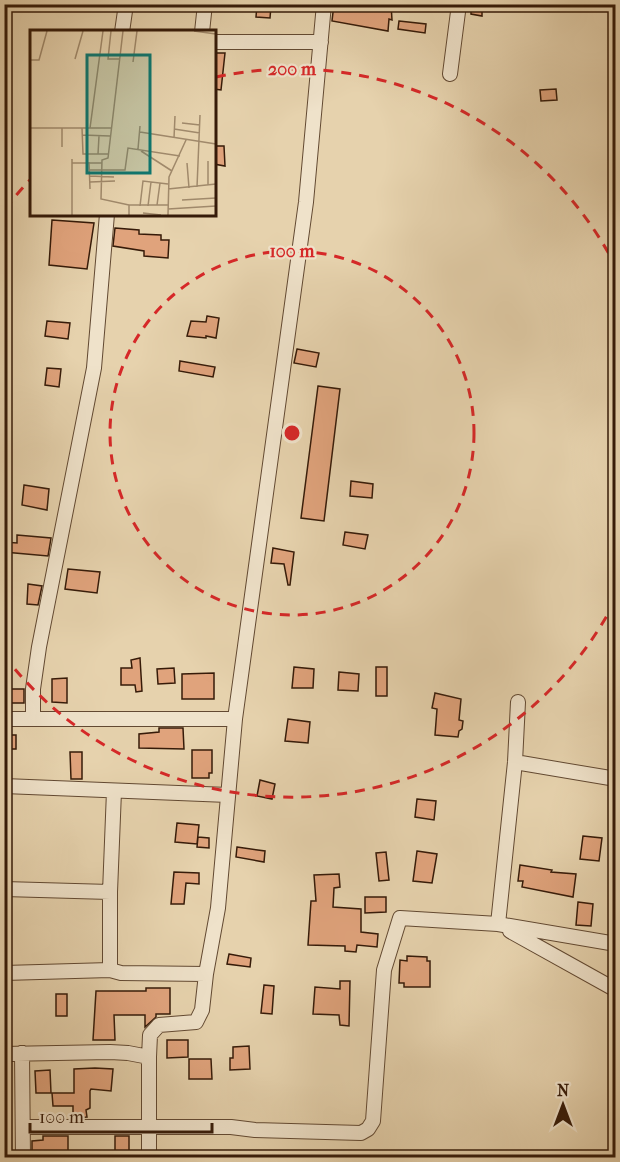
<svg xmlns="http://www.w3.org/2000/svg" width="620" height="1162" viewBox="0 0 620 1162" font-family="'IM FELL French Canon',serif">
<style>
.building{fill:#e0a37c;stroke:#361b09;stroke-width:1.5}
.lines{fill:none;stroke-linecap:round;stroke-linejoin:round}
.minor-casing{stroke:#624932;stroke-width:16}
.minor{stroke:#efe2ca;stroke-width:14}
.ring{fill:none;stroke:#d62828;stroke-width:3;stroke-dasharray:10 8}
.inset-road{fill:none;stroke:#a0896b;stroke-width:1.5}
.view{fill:#0f766e;fill-opacity:0.15;stroke:#0f766e;stroke-width:3}
.inset-edge{fill:none;stroke:#361b09;stroke-width:3}
.centre{fill:#d62828;stroke:#efe2ca;stroke-width:3}
.ring-label{font-size:18px;text-anchor:middle;font-weight:bold;fill:#d62828;stroke:#efe2ca;stroke-width:4.5;stroke-linejoin:round;paint-order:stroke}
</style>
<rect width="100%" height="100%" fill="#e6d2ad"/>
<filter id="stains"><feTurbulence type="fractalNoise" baseFrequency=".00333" numOctaves="4"/><feColorMatrix values="0 0 0 0 .2 0 0 0 0 .09 0 0 0 0 .02 0 0 0 .5 -.17"/></filter>
<radialGradient id="worn" r=".72"><stop offset=".6" stop-color="#630" stop-opacity="0"/><stop offset="1" stop-color="#630" stop-opacity=".3"/></radialGradient>
<path class="building" d="M257,4L271,6L270,18L256,17Z
M334,4H391L392,20L389,19L388,31L332,21Z
M471,4H482V16L471,14Z
M399,21L426,24L425,33L398,29Z
M214,53H225L221,90L214,89Z
M556,89L557,100L541,101L540,90Z
M214,146H224L225,166L214,164Z
M52,220L94,223L87,269L49,265Z
M115,228L139,230V234L161,235V240H169L168,258L144,256V251L113,246Z
M207,316L219,318L216,338L206,336V338L187,336L191,321L206,322Z
M47,321L70,323L68,339L45,336Z
M297,349L319,353L316,367L294,363Z
M180,361L215,367L213,377L179,371Z
M47,368L61,369L59,387L45,385Z
M318,386L340,389L324,521L301,518Z
M351,481L373,484L372,498L350,496Z
M24,485L49,489L47,510L22,505Z
M345,532L368,535L365,549L343,545Z
M17,535L51,538L48,556L4,552V542L17,543Z
M273,548L294,552L290,585H288L284,564L271,563Z
M68,569L100,572L97,593L65,589Z
M28,584L42,586L38,605L27,604Z
M140,658L142,691L136,692L135,685H121V668H132L131,660Z
M294,667L314,669L313,688H292Z
M376,667H387V696H376Z
M174,668L175,683L158,684L157,669Z
M339,672L359,674L358,691L338,690Z
M214,673V699H182V674Z
M67,678V703L52,702V679Z
M10,689H24V703H10Z
M435,693L461,699L459,720L463,721L462,729L459,731L458,737L435,735L437,709L432,708Z
M288,719L310,722L308,743L285,741Z
M159,728H183L184,749L139,748V734L159,732Z
M4,735H16V749H4Z
M192,750H212V773H209V778H192Z
M70,752H82V779H71Z
M260,780L275,784L272,799L257,796Z
M417,799L436,801L434,820L415,817Z
M177,823L199,825L197,844L175,842Z
M583,836L602,838L599,861L580,859Z
M198,837L209,838V848L197,847Z
M237,847L265,851L264,862L236,857Z
M417,851L437,854L432,883L413,881Z
M386,852L389,880L379,881L376,853Z
M520,865L552,870L551,872L576,874L573,897L522,887L523,881H518Z
M174,872L199,873V884L186,883L184,904H171Z
M339,874L340,887L334,888L333,907L361,909V932L378,934L377,947L357,945L356,952L345,951V946L308,945L311,901H316L314,875Z
M365,897H386V912L365,913Z
M578,902L593,904L591,926L576,925Z
M229,954L251,958L250,967L227,964Z
M407,956L427,957V961H430V987H404V983H399L400,960L407,961Z
M340,981H350L349,1026L340,1025L339,1015L313,1014L315,987L340,989Z
M264,985L274,986L272,1014L261,1013Z
M146,988H170V1014H156V1017L145,1027V1015H114L115,1040H93L96,991H146Z
M56,994H67V1016H56Z
M167,1040H188V1057L167,1058Z
M249,1046L250,1069L230,1070V1058H233V1047Z
M189,1059H211L212,1079H189Z
M95,1068L113,1069L111,1091L91,1089L90,1091V1108L86,1110L87,1117L73,1118V1106H53L52,1093H74V1069Z
M50,1070L51,1093H36L35,1071Z
M43,1136H68V1157L47,1156V1158H32V1141L43,1140Z
M115,1136H129V1158H115Z"/>
<g class="lines">
<defs>
<path id="minor" d="M122,32L126,4
M202,32L205,4
M214,42H321
M450,74L459,4
M4,719H235
M33,719V689L39,647L94,368L107,214
M515,762L616,779
M4,786L228,795
M4,889L110,892
M498,924L515,762L518,702
M510,931L616,990
M110,970V892L114,791
M4,973L110,970L121,973L206,974
M22,1053L23,1158
M4,1054L110,1052L128,1053L149,1057
M23,1127H231L255,1130L361,1133L368,1129L373,1121L384,970L400,918L498,924L616,944
M149,1158V1057L150,1035L159,1025L196,1022L202,1010L206,974L218,908L235,719L306,202L324,4"/>
</defs>
<use href="#minor" class="minor-casing"/>
<use href="#minor" class="minor"/>
</g>
<g class="ring">
<circle cx="292" cy="433" r="182"/>
<path d="M615 601A364 364 0 0 1 5 657M5 209A364 364 0 0 1 30 180M216 77A364 364 0 0 1 615 265"/>
</g>
<g transform="translate(30 30)">
<rect width="186" height="186" fill="#e6d2ad"/>
<path class="inset-road" d="M81,1L78,29H90M93,1L78,128L72,130L71,169L99,175M164,1L186,4M45,29L53,1M0,30H9L17,1M103,32L107,1M152,93L170,95M0,98H81M32,98V117M52,98L53,124H78M60,98L73,1M144,99L170,103M110,102L186,114M52,105L80,106M144,108L145,86M108,119L110,96M111,121L142,141M68,124L69,106M178,131V155M59,132L60,159M42,133H72M157,133L159,158M59,140H95L98,118L150,126M59,146L84,147M60,152L85,151M167,157L170,85M138,159L186,154M152,170L186,168M127,175L130,153M110,176L113,151L138,154M118,176L121,152M138,179L186,176M113,183L131,185M42,185V129M99,185V175H138M138,185L139,147L156,110"/>
<path class="view" d="M57,25H120V143H57Z"/>
<rect width="186" height="186" class="inset-edge"/>
</g>
<circle cx="292" cy="433" r="9" class="centre"/>
<g class="ring-label">
<text x="292" y="75">200 m</text>
<text x="292" y="257">100 m</text>
</g>
<rect width="620" height="1162" fill="none" stroke="#e6d2ad" stroke-width="24"/>
<rect x="6" y="6" width="608" height="1150" fill="none" stroke="#361b09" stroke-width="3"/>
<rect x="12" y="12" width="596" height="1138" fill="none" stroke="#361b09" stroke-width="1.5"/>
<g transform="translate(563 1105)" stroke="#efe2ca" stroke-width="4.5" paint-order="stroke">
<path d="M0-4.5L10 22L0 15L-10 22Z" fill="#361b09"/>
<text y="-9" font-size="16" font-weight="bold" text-anchor="middle" fill="#361b09">N</text>
</g>
<path d="M30 1123v9h182v-9" fill="none" stroke="#361b09" stroke-width="3"/>
<text x="39" y="1123" font-size="18" fill="#361b09" stroke="#efe2ca" stroke-width="4.5" paint-order="stroke">100 m</text>
<rect width="100%" height="100%" filter="url(#stains)"/>
<rect width="100%" height="100%" fill="url(#worn)"/>
</svg>
